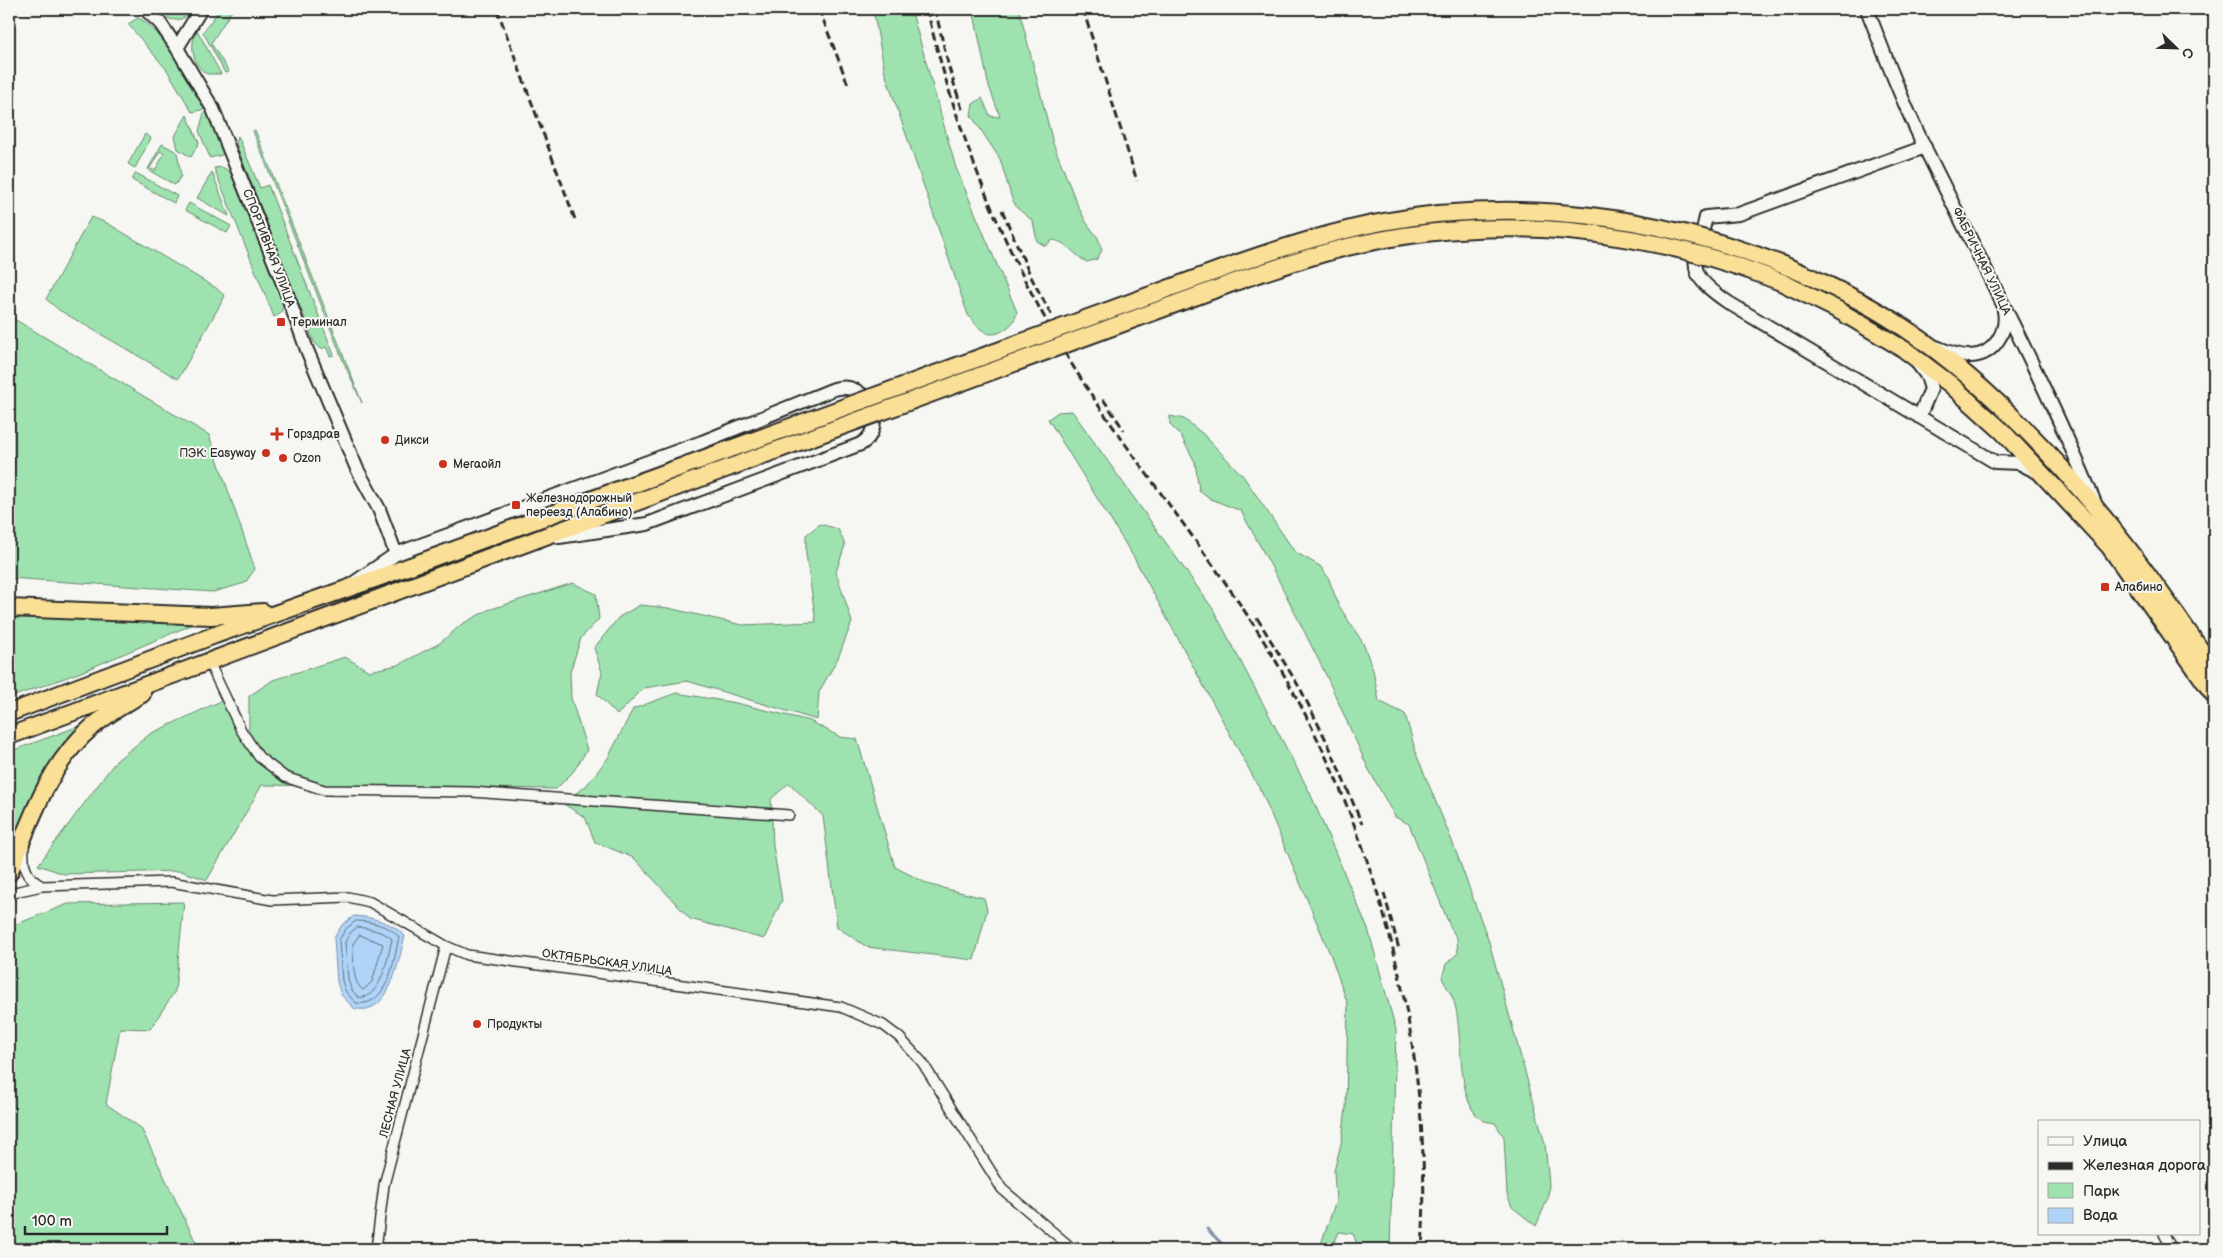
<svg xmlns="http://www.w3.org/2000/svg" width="2223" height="1258" viewBox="0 0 2223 1258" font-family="'Balsamiq Sans',sans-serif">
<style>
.green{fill:#9ee3af;stroke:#64876d}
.water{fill:#afd4f8;stroke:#7a90a6}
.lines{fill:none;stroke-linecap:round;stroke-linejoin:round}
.shore{stroke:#606f7d;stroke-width:1}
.stream{stroke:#7a90a6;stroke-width:3}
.street-casing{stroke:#2b2b2b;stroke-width:12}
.secondary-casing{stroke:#2b2b2b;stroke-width:16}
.highway-casing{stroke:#2b2b2b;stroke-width:20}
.street{stroke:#f6f6f2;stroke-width:9}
.secondary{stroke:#f6f6f2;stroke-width:12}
.highway{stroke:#fadf96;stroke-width:16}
.rail{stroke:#2b2b2b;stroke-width:3;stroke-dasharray:8 4;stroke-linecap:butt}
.highway-bridge-casing{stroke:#2b2b2b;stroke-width:20;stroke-linecap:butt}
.highway-bridge{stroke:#fadf96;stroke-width:16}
.poi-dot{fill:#c8321e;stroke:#f6f6f2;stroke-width:2}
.labels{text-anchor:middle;stroke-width:4;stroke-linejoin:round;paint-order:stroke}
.street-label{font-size:12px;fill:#2b2b2b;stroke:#f6f6f2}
.poi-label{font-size:12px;fill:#2b2b2b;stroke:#f6f6f2;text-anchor:start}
</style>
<rect width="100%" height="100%" fill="#f6f6f2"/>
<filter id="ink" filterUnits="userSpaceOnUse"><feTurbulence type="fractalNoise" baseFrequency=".02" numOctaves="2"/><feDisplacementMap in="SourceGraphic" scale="10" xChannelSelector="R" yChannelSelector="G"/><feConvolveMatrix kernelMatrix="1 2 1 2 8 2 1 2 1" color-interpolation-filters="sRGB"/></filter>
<g filter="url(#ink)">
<path class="green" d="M154,9H181L188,15C175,25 165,18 154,9Z
M220,9H233L211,43L229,72L225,73L203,32Z
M873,9H911L956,168L1017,312C1015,321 1013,323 1007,328C988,342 980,329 968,315L885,73Z
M973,9H1019L1053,143L1077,204L1086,222L1098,238L1102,250L1097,259L1087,262C1074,256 1068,242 1053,240L1045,246L1037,241L1033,221L1017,208L1012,199L1000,159L971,115L973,104L982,98L990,116L1000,117L988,83Z
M138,18C159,25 196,89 206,109L192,112L167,70L128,24Z
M197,30L221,74H207C192,65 189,44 197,30Z
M207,112L224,152L222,155L210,158L199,131L204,113Z
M187,115L199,143L191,157L178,149L175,136Z
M255,130L362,403L344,363L253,131Z
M145,134L151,138L135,168L128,164Z
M238,136L260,188L268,185L334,355L330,356L326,347L321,349L314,342L236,144Z
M162,144L177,152L181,176L175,185L150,171L152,169L155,171L164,154L160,151L149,170L148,169Z
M222,167L231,172L284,305L280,314L274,317L214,168Z
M212,172L229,216L197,198Z
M136,173L177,196L174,203L132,180Z
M189,203L231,226L227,233L185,210Z
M91,217L107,223L216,288L225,296L178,379L59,310L46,299Z
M9,316L209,435L255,569L245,583L213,592L9,578Z
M1072,411L1213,609L1310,793L1368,929L1396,1030L1390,1249H1359L1353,1234L1339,1232L1331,1249H1322L1321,1244L1336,1201L1334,1171L1342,1140L1346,1107L1348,1005L1331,956L1262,793L1133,556L1048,419L1058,412Z
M1170,416L1184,419L1203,434L1243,476L1295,552L1320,566L1328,577L1339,606L1363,643L1373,670L1379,701L1405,714L1417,756L1452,841L1489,942L1545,1144L1549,1184L1548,1198L1536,1226L1512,1207L1507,1194L1504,1137L1495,1123C1491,1122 1484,1122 1481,1119C1456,1102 1463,1033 1455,1005C1453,996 1446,986 1442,978L1446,964L1458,953L1457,939L1449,924L1409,824L1395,817L1368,768L1326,675L1278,579L1241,511L1211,499L1199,490L1195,462L1181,436L1170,425Z
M567,501L376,572L390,561L547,504Z
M820,524L838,529L845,545L836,572L852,622L838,658L819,692L817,720L687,681L644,688L617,715L597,694L602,672L594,648L619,617L640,605L668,608L742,625L816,622L806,554V535Z
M573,583L596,594L599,619L581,638L570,672L571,698L587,750L573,772L556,789L262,785L207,880L181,871L64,874L38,865L116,761L150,734L223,700L245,745L249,725V696L273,680L345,657L369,671L398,665L440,643L462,624L488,610Z
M9,614L196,623L81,672L9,698Z
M676,693L736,703L810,721L840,737L857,739L895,867L930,885L984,898L987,910L974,960L867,947L837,927L823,816L789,783L771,799L773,846L782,900L764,939L690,919L634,858L595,842L585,817L562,803L586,786L608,758L633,709Z
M90,722L9,853V752Z
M184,902L175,991L150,1029L120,1028L106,1104L141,1128L199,1249H9V937L14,925L68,904Z"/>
<path class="water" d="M354,916C372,917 392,922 405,936C399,957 393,1000 370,1008C366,1010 359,1009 355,1009L341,995L337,982L334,938L342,925Z"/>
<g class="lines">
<path class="shore" d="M356,921C370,921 391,926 399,937C394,960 388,1008 356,1003L346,992L342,981L339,940L346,929Z
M358,927C367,928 386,932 392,939C388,956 381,1001 358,997L351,989L348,979L345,942L350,933Z
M360,935L383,944L372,982L363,990C351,981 354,958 353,944Z"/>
<path class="stream" d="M1207,1229L1227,1249"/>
<defs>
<path id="street" d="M208,660L241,730L259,757L285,777L324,790L472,792L789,815
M24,847C23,866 25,877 42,886
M9,896L19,891L42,886L171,882L272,900L348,897L370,902L446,946L467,955L841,1007L883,1025L899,1037L922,1062L1002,1189L1073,1249
M2164,1234L2172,1249
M376,1249L384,1185L446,946"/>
<path id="secondary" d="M145,9L160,23L177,48L213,109L284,286L307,350L357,469L379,509L396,554
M1867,9C1885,56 1903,103 1925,148C1983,266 2045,382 2095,503
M177,48L201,9
M1925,147L1739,214L1706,217C1695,266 1682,271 1729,303L1995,462L2019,463L2035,471
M1936,347C1946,351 1959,357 1970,356C1993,356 2008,332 2004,311
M1918,364L1927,376L1931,389L1919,417
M355,582L396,554L702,442L834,389C869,379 888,428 861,444L647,524L559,537"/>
<path id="highway" d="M1788,267C1823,282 1859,299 1892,320C1977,373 2058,458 2119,537C2153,579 2183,625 2214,669
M1781,282L1838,310L1905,350L1950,384L2002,431L2109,546L2214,695
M9,608L211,616L263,612
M9,713L215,635L383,576L722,452
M9,736L728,468
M9,873C30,822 48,765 91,728C107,714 124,704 142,694"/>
</defs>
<use href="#street" class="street-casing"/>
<use href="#secondary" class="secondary-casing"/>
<use href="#highway" class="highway-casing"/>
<use href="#street" class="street"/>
<use href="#secondary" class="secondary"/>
<use href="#highway" class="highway"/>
<path class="rail" d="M497,9L576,222
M819,9L849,87
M927,9C958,141 1011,271 1085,385C1142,473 1210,554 1265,643C1374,819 1435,1042 1422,1249
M935,9L949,68L963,112
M1083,9L1137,181
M1002,210L1031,277L1052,316
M1103,399L1124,430
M1257,618L1301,690L1329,746L1362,824
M1384,893L1399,949"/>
<defs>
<path id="highway-bridge" d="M722,452L1241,262C1287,246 1334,231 1383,222C1520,197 1659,215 1788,267
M728,468L1246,278C1280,267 1313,255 1347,247C1493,212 1643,227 1781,282"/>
</defs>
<use href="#highway-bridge" class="highway-bridge-casing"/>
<use href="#highway-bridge" class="highway-bridge"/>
</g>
</g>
<g class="poi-dot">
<rect x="276" y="317" width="10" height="10" rx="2.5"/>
<path d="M274.5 426.5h5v5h5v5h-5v5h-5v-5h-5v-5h5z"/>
<circle cx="385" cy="440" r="5"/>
<circle cx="266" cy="453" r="5"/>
<circle cx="283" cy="458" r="5"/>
<circle cx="443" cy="464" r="5"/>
<rect x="511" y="500" width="10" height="10" rx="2.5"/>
<rect x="2100" y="582" width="10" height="10" rx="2.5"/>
<circle cx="477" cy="1024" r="5"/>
</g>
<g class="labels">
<g class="street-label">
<text transform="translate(269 248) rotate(69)" y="4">СПОРТИВНАЯ УЛИЦА</text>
<text transform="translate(1982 261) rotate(64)" y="4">ФАБРИЧНАЯ УЛИЦА</text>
<text transform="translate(607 962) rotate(8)" y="4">ОКТЯБРЬСКАЯ УЛИЦА</text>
<text transform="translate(395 1093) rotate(-75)" y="4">ЛЕСНАЯ УЛИЦА</text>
</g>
<g class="poi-label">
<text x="291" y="326">Терминал</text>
<text x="287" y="438">Горздрав</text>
<text x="395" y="444">Дикси</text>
<text x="256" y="457" text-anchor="end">ПЭК: Easyway</text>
<text x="293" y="462">Ozon</text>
<text x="453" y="468">Мегаойл</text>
<text x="526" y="502">Железнодорожный<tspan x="526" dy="14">переезд (Алабино)</tspan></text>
<text x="2115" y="591">Алабино</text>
<text x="487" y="1028">Продукты</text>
</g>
</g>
<rect width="2223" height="1258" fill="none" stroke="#f6f6f2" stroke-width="30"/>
<rect x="15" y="15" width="2193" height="1228" fill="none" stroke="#2b2b2b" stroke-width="2" filter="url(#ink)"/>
<rect x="2038" y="1120" width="162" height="115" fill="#f6f6f2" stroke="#a5a5a2"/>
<rect x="2048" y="1137" width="25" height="8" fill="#f6f6f2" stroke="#a5a5a2"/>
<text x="2083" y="1146" font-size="15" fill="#2b2b2b">Улица</text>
<rect x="2048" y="1162" width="25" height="8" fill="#2b2b2b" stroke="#a5a5a2"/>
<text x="2083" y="1170" font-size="15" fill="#2b2b2b">Железная дорога</text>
<rect x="2048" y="1183" width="25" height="15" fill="#9ee3af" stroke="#a5a5a2"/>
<text x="2083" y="1196" font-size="15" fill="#2b2b2b">Парк</text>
<rect x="2048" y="1208" width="25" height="15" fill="#afd4f8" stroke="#a5a5a2"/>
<text x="2083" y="1220" font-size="15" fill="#2b2b2b">Вода</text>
<g transform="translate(2176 48) rotate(113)" stroke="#f6f6f2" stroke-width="4" paint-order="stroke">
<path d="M0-4L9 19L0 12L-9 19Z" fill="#2b2b2b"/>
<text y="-8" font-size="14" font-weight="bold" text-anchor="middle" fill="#2b2b2b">С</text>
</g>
<path d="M25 1226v8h142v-8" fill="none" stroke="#2b2b2b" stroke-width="2.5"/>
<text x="32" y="1226" font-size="15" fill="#2b2b2b" stroke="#f6f6f2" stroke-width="4" paint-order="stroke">100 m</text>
</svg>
